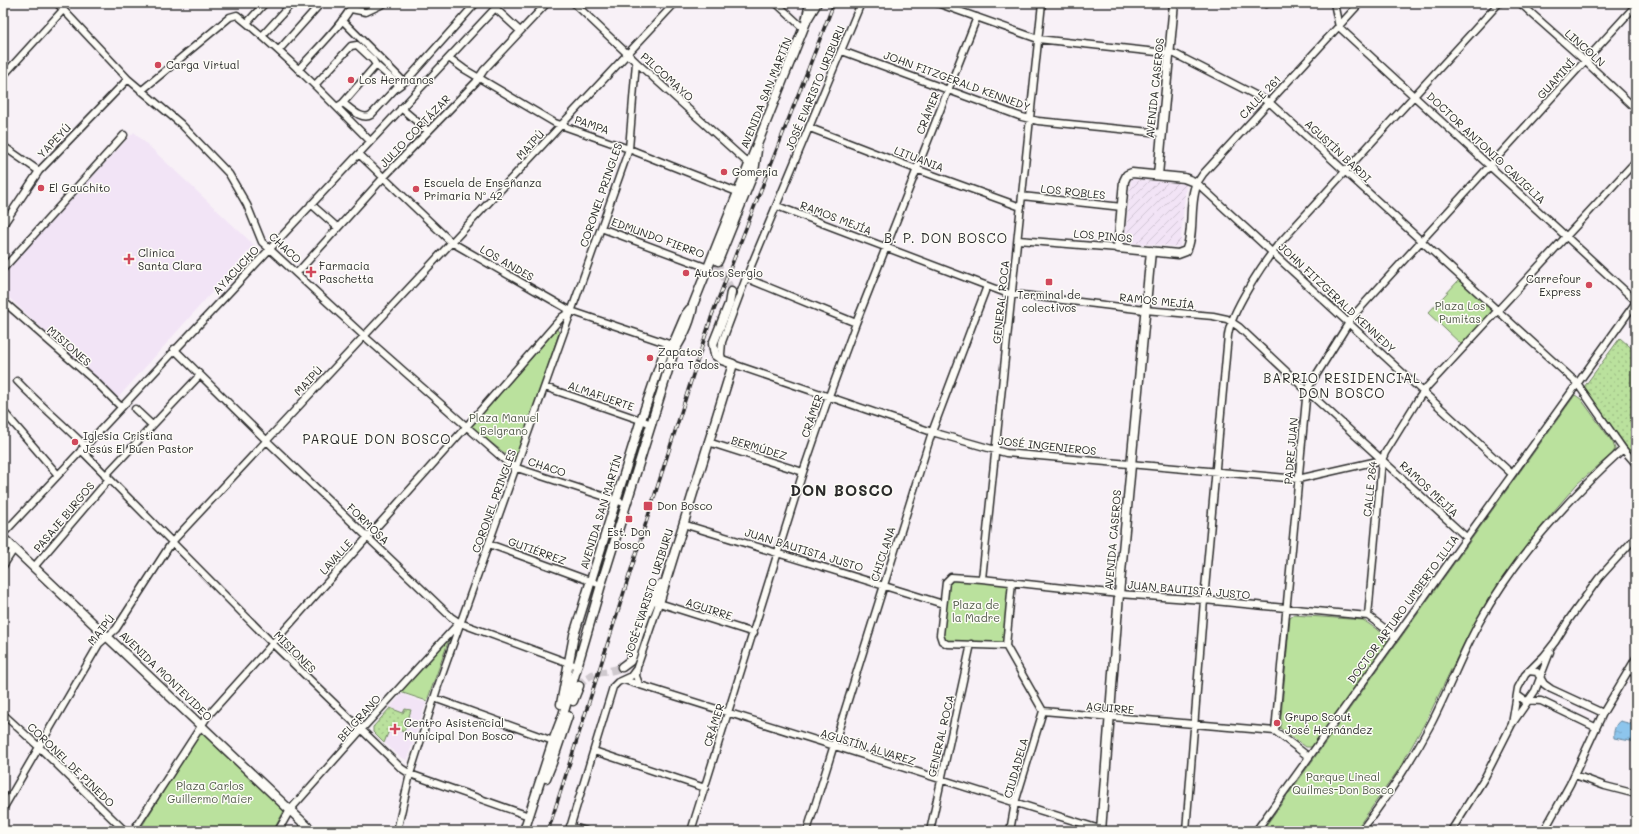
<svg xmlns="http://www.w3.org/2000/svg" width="1639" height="834" viewBox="0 0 1639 834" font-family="Mali,sans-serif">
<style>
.built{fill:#f2e4f6}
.industrial{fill:url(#industrial-furrows)}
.grass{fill:url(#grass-dots);stroke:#728664}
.park{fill:#bae19d;stroke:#728664}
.water{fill:url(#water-ripples);stroke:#66879f}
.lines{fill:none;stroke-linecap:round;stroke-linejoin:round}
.secondary-tunnel{stroke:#cfc9ce;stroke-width:8;stroke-dasharray:8 4;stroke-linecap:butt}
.street-casing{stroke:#2b2b2b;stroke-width:9}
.secondary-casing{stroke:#2b2b2b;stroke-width:11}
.street{stroke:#fdfcf7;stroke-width:6}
.secondary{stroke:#fdfcf7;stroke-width:8}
.rail-casing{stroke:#2b2b2b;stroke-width:3.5}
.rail{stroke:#fdfcf7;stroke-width:2;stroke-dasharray:6;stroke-linecap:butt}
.poi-dot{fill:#d1495b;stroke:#fdfcf7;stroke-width:1.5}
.labels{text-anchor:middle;stroke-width:3;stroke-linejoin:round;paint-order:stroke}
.street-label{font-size:11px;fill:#2b2b2b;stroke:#fdfcf7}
.poi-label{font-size:11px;fill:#2b2b2b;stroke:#fdfcf7;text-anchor:start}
.park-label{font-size:11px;fill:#4f5848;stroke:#fdfcf7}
.quarter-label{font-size:13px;letter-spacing:1px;fill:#2b2b2b;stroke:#fdfcf7}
.district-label{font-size:15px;font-weight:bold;letter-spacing:1px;fill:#2b2b2b;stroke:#fdfcf7}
</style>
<defs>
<pattern id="industrial-furrows" width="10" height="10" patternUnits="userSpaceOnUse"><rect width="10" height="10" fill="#f2e4f6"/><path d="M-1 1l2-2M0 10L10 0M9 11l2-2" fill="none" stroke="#d0c4d3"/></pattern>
<pattern id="grass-dots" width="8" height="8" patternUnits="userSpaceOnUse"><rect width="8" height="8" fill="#bae19d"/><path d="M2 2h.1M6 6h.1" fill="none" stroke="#a0c187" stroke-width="1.8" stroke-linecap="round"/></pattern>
<pattern id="water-ripples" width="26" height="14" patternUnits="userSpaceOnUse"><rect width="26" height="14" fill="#8dc5ec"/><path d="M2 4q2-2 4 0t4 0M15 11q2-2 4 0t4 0" fill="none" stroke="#7aa9cb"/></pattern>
</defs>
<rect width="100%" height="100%" fill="#f8f1f7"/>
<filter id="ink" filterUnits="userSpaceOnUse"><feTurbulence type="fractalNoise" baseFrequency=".025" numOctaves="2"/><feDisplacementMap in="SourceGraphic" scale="8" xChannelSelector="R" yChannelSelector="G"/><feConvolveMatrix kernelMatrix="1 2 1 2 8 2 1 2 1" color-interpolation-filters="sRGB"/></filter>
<g filter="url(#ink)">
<path class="built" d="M134,132L254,245L117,399L3,292V273Z
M402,694L426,703L407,760L400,757L373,732V727Z"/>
<path class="industrial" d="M1131,179L1186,184L1180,247L1125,242Z"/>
<path class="grass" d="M1620,338L1636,352V451L1632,454L1619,436L1584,387Z
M390,708L403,713L405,709L411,710L404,732L390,728L384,743L373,732V727Z"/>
<path class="park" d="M1459,280L1493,311L1462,345L1428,313Z
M557,329L559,333L516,462L471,427Z
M1575,395L1581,399L1613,443L1615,449L1613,453L1577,484L1553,512L1527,545L1505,577L1466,639L1427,719L1399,769L1355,831H1262Z
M948,579L1012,582L1006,646L947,644L940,635Z
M1294,615L1363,620L1387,636L1388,642L1312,747H1306L1280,728L1290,618Z
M451,634L427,701L400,692Z
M203,732L281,807L284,811L273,831H139L199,734Z"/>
<path class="water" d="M1620,721L1636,725V742L1614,738C1613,732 1615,724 1620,721Z"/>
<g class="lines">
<path class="secondary-tunnel" d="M718,261C718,273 729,280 731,292
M579,686C592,668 605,675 622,667"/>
<defs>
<path id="street" d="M57,3L128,79L181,124L229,174L247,205L262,242L364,336L509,464L517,468L627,504
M574,3L636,62L749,164
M776,3L803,28
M937,3L1038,39L1175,54L1269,102L1577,383L1623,449L1636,464
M1266,3V4
M1334,3L1339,27L1636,301
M1360,3L1203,174L1197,183L1512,474
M1520,3L1585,61L1636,109
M495,8L520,31
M351,9L366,12L385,3
M342,20L404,82
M247,23L265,3
M262,36L292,3
M279,50L321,3
M842,51L1022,117L1038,121L1161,133
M449,58L464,69L555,123L629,149L737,192
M299,69C312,54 347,20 353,3
M3,76L63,10
M315,85L351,46L357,45L373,60L376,65L399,85
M141,91L230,17L237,15C285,54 327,97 370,141
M343,103L376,65
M337,107L343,103C350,108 362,121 371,115L396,88L407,80L476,3
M401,108L428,131
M810,128L916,169L1021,207
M3,146L39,171
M359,154L451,242L571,311L672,345
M1022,196L1122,207
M311,204L337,227
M777,206L1006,293L1145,310L1213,316L1227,319L1239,327L1307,391L1466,537
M3,225L39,171L128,79
M601,228L708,268
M1018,240L1118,248
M3,269L124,135
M297,273L383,178L476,82L484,70L547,3
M746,278L856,323
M3,301L96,382L121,407
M174,349L267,441L451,617L460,623L577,666
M722,360L721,354L722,342L746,278L861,3
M733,364L932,432L1006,453L1298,479L1382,460
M17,381C39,404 63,424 85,446
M545,387L652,424
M135,409L152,425
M3,411L58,475
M708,442L803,472
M81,450L272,643L401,768L410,774L529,816
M105,476L200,375
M683,524L943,604
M3,534L500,3
M489,544L601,585
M3,566L14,549
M34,567L109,479
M982,579L1042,3
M1368,616L1382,460L1385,453L1419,398L1427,387L1636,161
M1006,646L1012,582
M1629,670L1636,674
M1528,671L1537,672L1544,684L1551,689L1603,713
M624,680L1106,831
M639,684L636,676L637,667L659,603L754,633
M1517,695L1524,700L1541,701L1595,727
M434,698L553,741
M3,714L39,747L125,831
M1512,724L1518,688L1525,675L1544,656L1555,642L1570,618L1599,578L1636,537
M1275,731L1306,399L1310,385L1353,316L1636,5
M594,751L705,788
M1309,757L1275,731L1043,711L1006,646L947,644L942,641L940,635L946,582L951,577L982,579L1119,594L1204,600L1368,616L1395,636
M1575,775L1605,786L1636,794
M3,809L99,644L116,629L172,542L675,3
M570,826L586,831
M133,831L207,717L466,427L562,317L571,311
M278,831L290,810L361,730L457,625
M397,831L410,774L438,686L629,149L636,62
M569,831L613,687L618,682L631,676L637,668
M691,831L803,472L829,396L856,323L977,17
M807,831L932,432L987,286
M930,831L971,644
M1010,831L1015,803L1043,711
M1186,831L1204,600L1228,335C1231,312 1262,265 1277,246L1499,3
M1256,831L1636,302
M1361,831C1387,797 1412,760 1432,722C1449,689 1462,653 1480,621C1517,555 1568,499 1623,449
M1451,831L1485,777L1512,724L1535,691L1550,652
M1544,831L1570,784L1603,713L1636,658"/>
<path id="secondary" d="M808,18L817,3
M1132,173L1184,178L1197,183C1188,203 1195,234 1186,251L1178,254L1118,248L1124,181L1127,175Z
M1158,175L1174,3
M718,261L754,172L757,150
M3,538L312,831
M659,603L733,364L722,360L715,355L713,344L729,304L731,292
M622,667L630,661L632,656C640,631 647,607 661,584
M573,701L579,686
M561,704L574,635L641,420L665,350L674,342L686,314L690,309
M546,778L552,763L568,716
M524,831L553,741L563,715L601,585L674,351C683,337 691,322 693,305L806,22L810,3
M1101,831L1119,594L1151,251"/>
</defs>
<use href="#street" class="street-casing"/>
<use href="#secondary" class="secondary-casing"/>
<use href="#street" class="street"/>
<use href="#secondary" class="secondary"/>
<defs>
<path id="rail" d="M548,831L712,315L834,3"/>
</defs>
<use href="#rail" class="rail-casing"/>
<use href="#rail" class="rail"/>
</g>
</g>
<g class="poi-dot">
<circle cx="158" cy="65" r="4"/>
<circle cx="351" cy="80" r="4"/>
<circle cx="724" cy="172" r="4"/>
<circle cx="41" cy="188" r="4"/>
<circle cx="416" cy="189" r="4"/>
<path d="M127 253h4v4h4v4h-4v4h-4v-4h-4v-4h4z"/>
<path d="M309 266h4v4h4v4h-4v4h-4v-4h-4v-4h4z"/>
<circle cx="686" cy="273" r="4"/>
<rect x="1045" y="278" width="8" height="8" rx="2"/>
<circle cx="1589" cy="285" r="4"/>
<circle cx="650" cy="358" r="4"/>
<circle cx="75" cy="442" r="4"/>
<rect x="643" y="501" width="10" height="10" rx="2"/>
<rect x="625" y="515" width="8" height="8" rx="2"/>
<circle cx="1277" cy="723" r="4"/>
<path d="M393 723h4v4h4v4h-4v4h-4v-4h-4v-4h4z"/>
</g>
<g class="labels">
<g class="street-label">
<text transform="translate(1585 48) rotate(42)" y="4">LINCOLN</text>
<text transform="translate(667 77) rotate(42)" y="4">PILCOMAYO</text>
<text transform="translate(1556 79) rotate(-48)" y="4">GUAMINÍ</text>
<text transform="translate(957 81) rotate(20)" y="4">JOHN FITZGERALD KENNEDY</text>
<text transform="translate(815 88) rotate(-67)" y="4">JOSÉ EVARISTO URIBURU</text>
<text transform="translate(1155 88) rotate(-84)" y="4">AVENIDA CASEROS</text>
<text transform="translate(766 93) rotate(-68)" y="4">AVENIDA SAN MARTÍN</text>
<text transform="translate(1260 97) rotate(-47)" y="4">CALLE 261</text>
<text transform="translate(928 113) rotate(-68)" y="4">CRÁMER</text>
<text transform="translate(592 125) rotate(19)" y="4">PAMPA</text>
<text transform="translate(415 131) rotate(-46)" y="4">JULIO CORTÁZAR</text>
<text transform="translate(54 141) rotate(-46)" y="4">YAPEYÚ</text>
<text transform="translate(530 145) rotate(-47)" y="4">MAIPÚ</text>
<text transform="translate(1486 148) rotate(43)" y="4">DOCTOR ANTONIO CAVIGLIA</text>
<text transform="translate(1338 151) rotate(43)" y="4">AGUSTÍN BARDI</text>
<text transform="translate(919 159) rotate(21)" y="4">LITUANIA</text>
<text transform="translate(1073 192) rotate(6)" y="4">LOS ROBLES</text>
<text transform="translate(601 195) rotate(-71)" y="4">CORONEL PRINGLES</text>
<text transform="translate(836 218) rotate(21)" y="4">RAMOS MEJÍA</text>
<text transform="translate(1103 236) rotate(5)" y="4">LOS PINOS</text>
<text transform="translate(658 238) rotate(20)" y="4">EDMUNDO FIERRO</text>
<text transform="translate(285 248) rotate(43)" y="4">CHACO</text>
<text transform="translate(507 263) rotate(30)" y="4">LOS ANDES</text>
<text transform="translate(236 270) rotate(-47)" y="4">AYACUCHO</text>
<text transform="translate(1337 298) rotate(43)" y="4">JOHN FITZGERALD KENNEDY</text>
<text transform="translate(1157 301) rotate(6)" y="4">RAMOS MEJÍA</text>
<text transform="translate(1001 302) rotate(-84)" y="4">GENERAL ROCA</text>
<text transform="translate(69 346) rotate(41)" y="4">MISIONES</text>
<text transform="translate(308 381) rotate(-47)" y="4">MAIPÚ</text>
<text transform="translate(601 396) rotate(19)" y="4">ALMAFUERTE</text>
<text transform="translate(812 416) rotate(-71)" y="4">CRÁMER</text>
<text transform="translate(1047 446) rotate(6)" y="4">JOSÉ INGENIEROS</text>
<text transform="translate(759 448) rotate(17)" y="4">BERMÚDEZ</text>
<text transform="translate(1291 451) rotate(-85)" y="4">PADRE JUAN</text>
<text transform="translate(547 467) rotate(18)" y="4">CHACO</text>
<text transform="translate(1370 489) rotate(-84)" y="4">CALLE 264</text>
<text transform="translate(1429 489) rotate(43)" y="4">RAMOS MEJÍA</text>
<text transform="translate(494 501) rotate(-70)" y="4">CORONEL PRINGLES</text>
<text transform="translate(601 512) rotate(-73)" y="4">AVENIDA SAN MARTÍN</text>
<text transform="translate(64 517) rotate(-50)" y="4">PASAJE BURGOS</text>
<text transform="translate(368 524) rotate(44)" y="4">FORMOSA</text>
<text transform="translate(1113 540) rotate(-85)" y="4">AVENIDA CASEROS</text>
<text transform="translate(804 550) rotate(17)" y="4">JUAN BAUTISTA JUSTO</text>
<text transform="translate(537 551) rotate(20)" y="4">GUTIÉRREZ</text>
<text transform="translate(883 554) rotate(-72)" y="4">CHICLANA</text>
<text transform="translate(336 557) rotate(-48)" y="4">LAVALLE</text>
<text transform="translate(1189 590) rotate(5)" y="4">JUAN BAUTISTA JUSTO</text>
<text transform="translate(649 593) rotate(-72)" y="4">JOSÉ EVARISTO URIBURU</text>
<text transform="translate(709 609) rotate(18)" y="4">AGUIRRE</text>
<text transform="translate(1403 609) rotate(-54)" y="4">DOCTOR ARTURO UMBERTO ILLIA</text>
<text transform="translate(101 630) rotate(-51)" y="4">MAIPÚ</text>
<text transform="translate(295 652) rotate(45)" y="4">MISIONES</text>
<text transform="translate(166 676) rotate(44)" y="4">AVENIDA MONTEVIDEO</text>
<text transform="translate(1110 708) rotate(5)" y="4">AGUIRRE</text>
<text transform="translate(359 718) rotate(-48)" y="4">BELGRANO</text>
<text transform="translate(714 725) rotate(-72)" y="4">CRÁMER</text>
<text transform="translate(941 736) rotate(-77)" y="4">GENERAL ROCA</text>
<text transform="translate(868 747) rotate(17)" y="4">AGUSTÍN ÁLVAREZ</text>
<text transform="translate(71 765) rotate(44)" y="4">CORONEL DE PINEDO</text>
<text transform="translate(1016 768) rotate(-74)" y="4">CIUDADELA</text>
</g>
<g class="poi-label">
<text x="166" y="69">Carga Virtual</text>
<text x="359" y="84">Los Hermanos</text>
<text x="732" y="176">Gomeria</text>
<text x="424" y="187">Escuela de Enseñanza<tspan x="424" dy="13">Primaria Nº 42</tspan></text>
<text x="49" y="192">El Gauchito</text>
<text x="138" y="257">Clínica<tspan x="138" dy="13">Santa Clara</tspan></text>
<text x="319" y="270">Farmacia<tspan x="319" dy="13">Paschetta</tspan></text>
<text x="694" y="277">Autos Sergio</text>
<text x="1581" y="283" text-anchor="end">Carrefour<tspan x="1581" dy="13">Express</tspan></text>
<text x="1049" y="299" text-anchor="middle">Terminal de<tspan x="1049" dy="13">colectivos</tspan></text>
<text x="658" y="356">Zapatos<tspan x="658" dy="13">para Todos</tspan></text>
<text x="83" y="440">Iglesia Cristiana<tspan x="83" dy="13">Jesús El Buen Pastor</tspan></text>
<text x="657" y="510">Don Bosco</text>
<text x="629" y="536" text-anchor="middle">Est. Don<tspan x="629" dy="13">Bosco</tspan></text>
<text x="1285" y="721">Grupo Scout<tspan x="1285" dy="13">José Hernández</tspan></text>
<text x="404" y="727">Centro Asistencial<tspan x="404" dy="13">Municipal Don Bosco</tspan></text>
</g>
<g class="park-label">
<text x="1460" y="310">Plaza Los<tspan x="1460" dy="13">Pumitas</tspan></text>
<text x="504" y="422">Plaza Manuel<tspan x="504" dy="13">Belgrano</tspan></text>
<text x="976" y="609">Plaza de<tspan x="976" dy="13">la Madre</tspan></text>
<text x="1343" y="781">Parque Lineal<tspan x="1343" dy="13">Quilmes-Don Bosco</tspan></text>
<text x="210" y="790">Plaza Carlos<tspan x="210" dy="13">Guillermo Maier</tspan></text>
</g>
<g class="quarter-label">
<text x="946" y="243">B. P. DON BOSCO</text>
<text x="1342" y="383">BARRIO RESIDENCIAL<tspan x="1342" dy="15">DON BOSCO</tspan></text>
<text x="377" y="444">PARQUE DON BOSCO</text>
</g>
<g class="district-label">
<text x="842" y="496">DON BOSCO</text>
</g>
</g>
<rect width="1639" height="834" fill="none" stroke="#fdfcf7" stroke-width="16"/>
<rect x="8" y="8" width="1623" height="818" fill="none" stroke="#2b2b2b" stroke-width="1.5" filter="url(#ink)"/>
</svg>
